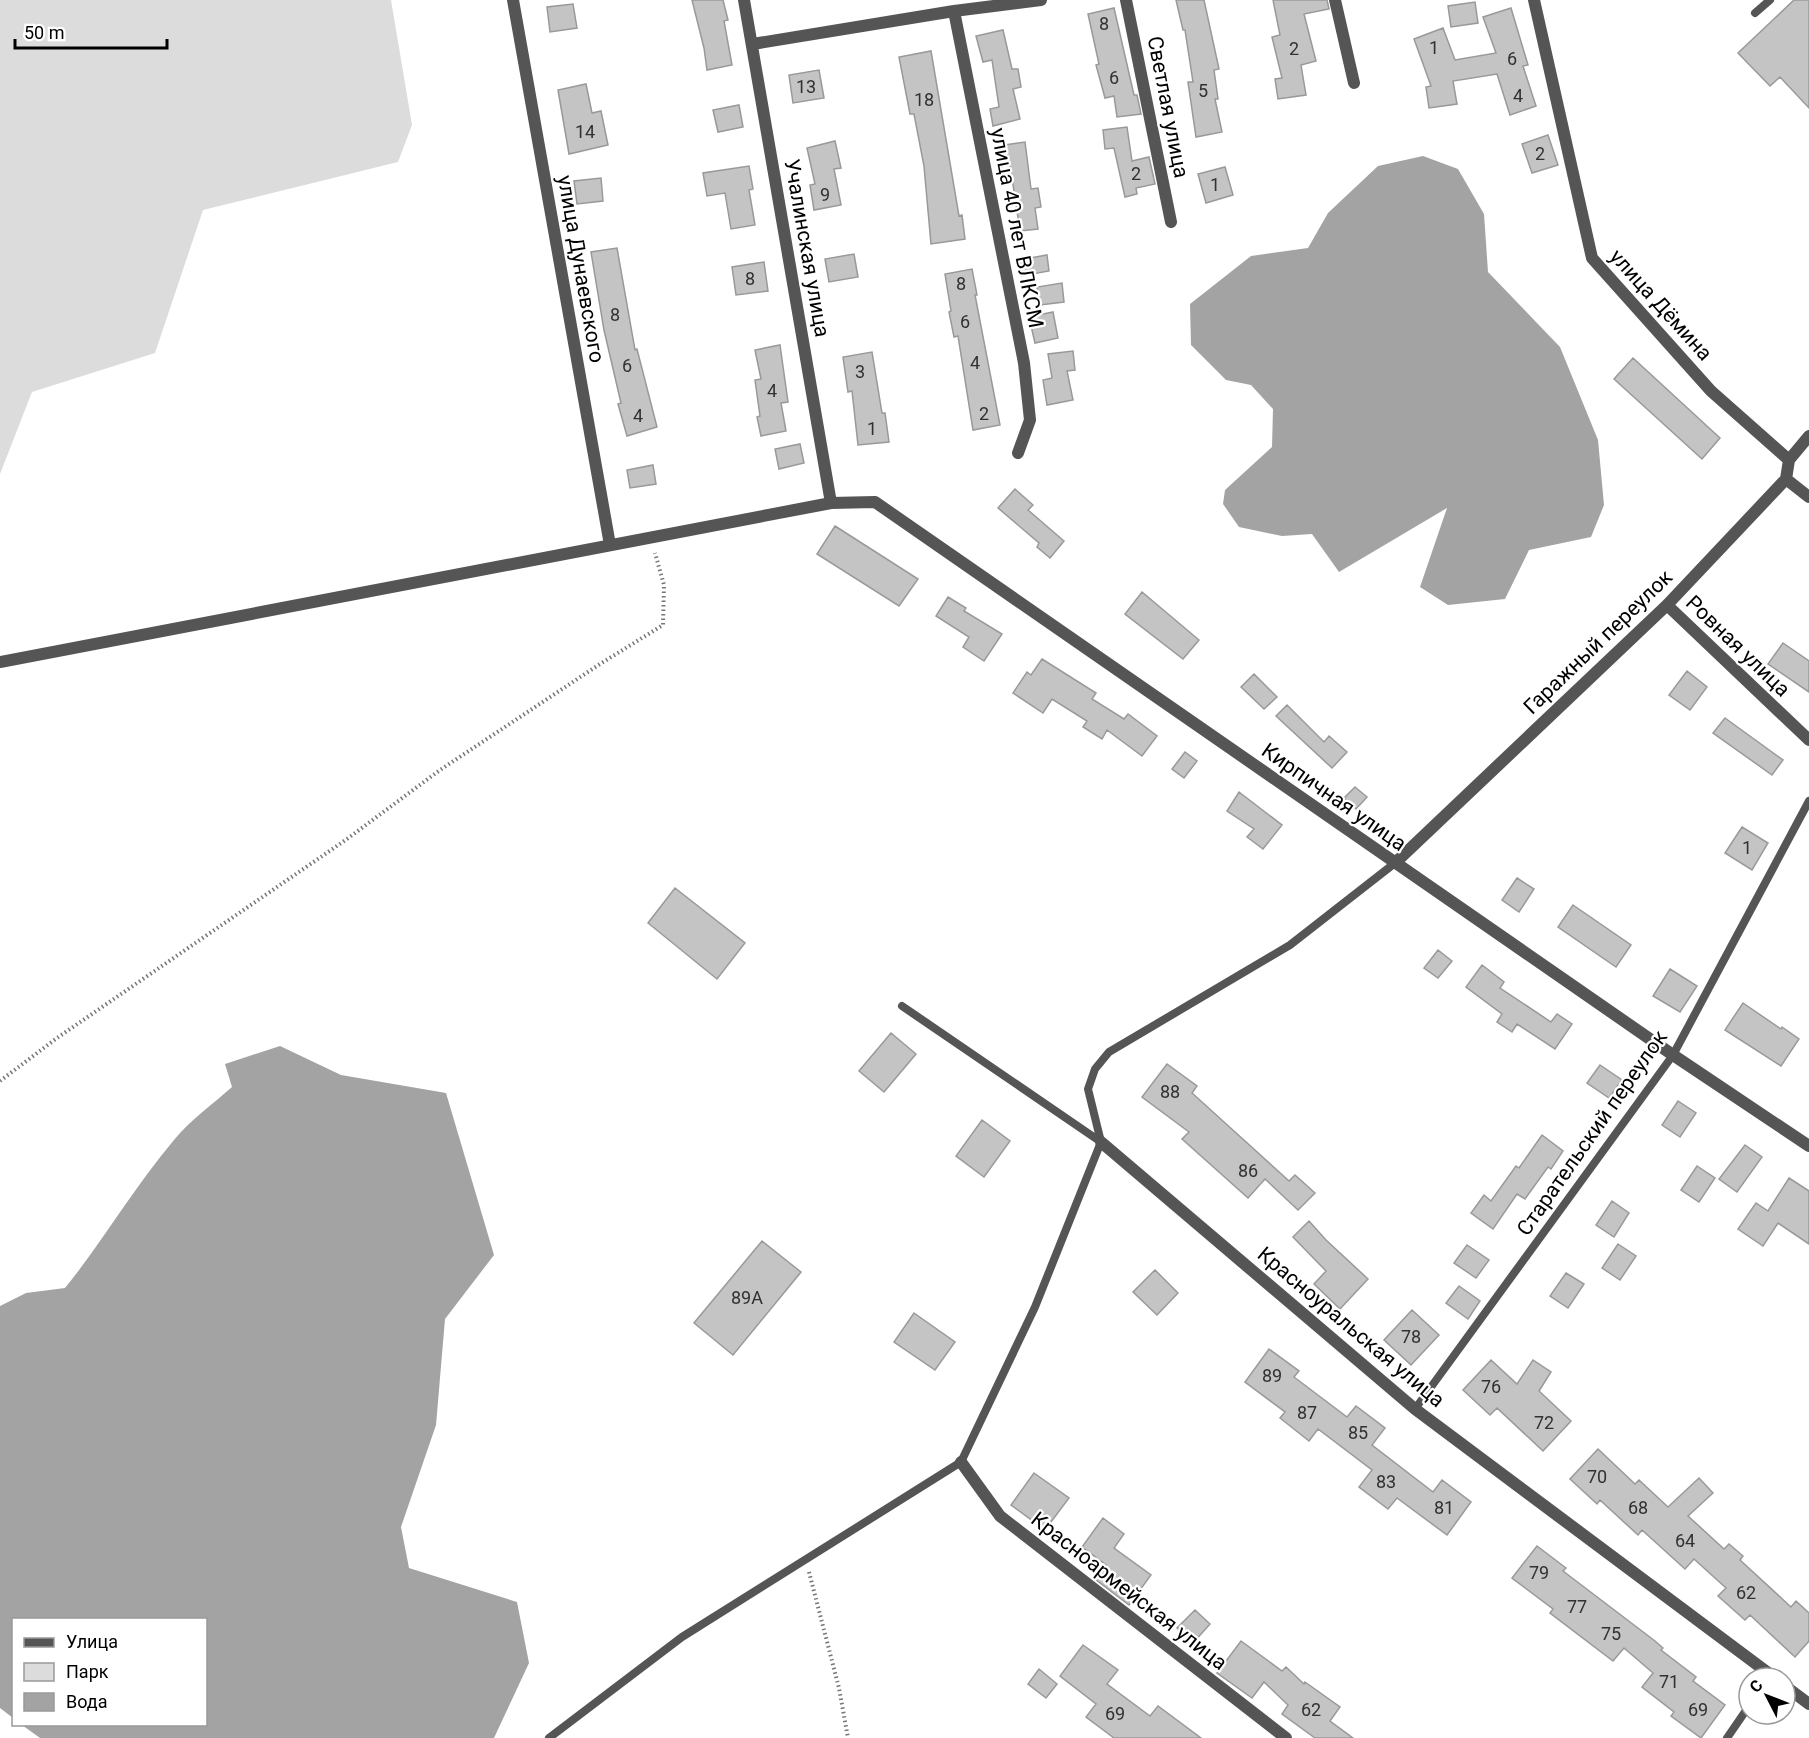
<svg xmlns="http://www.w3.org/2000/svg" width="1809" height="1738" viewBox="0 0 1809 1738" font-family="Roboto,sans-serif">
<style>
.green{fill:#dcdcdc}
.water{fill:#a3a3a3}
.building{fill:#c4c4c4;stroke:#999;stroke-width:1.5}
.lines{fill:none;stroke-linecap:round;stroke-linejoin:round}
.path{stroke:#777;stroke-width:4;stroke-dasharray:1.5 3;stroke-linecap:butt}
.lane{stroke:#555;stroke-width:8}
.street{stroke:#555;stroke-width:12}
.labels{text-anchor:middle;stroke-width:4.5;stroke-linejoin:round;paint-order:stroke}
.number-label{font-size:18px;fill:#313131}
.street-label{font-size:21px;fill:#000;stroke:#fff}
</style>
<rect width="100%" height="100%" fill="#fff"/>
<path class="green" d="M0,0H391L412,125L398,162L203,210L155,353L32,392L0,474Z"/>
<path class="water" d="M1423,156L1458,169L1484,214L1488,272L1560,347L1598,440L1604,505L1591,537L1529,550L1505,599L1448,605L1420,587L1447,508L1339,572L1312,534L1282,536L1239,527L1223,504L1225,490L1272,447L1273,409L1251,385L1226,380L1191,345L1190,304L1251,256L1308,248L1328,213L1378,166Z
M280,1046L341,1075L446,1093L494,1255L445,1319L436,1425L401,1527L409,1568L517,1602L529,1663L494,1738H40L22,1725L206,1724V1620H14L13,1718L0,1708V1306L26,1293L65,1288C104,1240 134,1187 174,1140C190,1120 213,1104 232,1087L225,1064Z"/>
<path class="building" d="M692,0H723L728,20L724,21L732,65L707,70L704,48Z
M1176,0H1204L1219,69L1214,70L1218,99H1215L1222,132L1196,137L1188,82H1193L1185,30H1183Z
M1273,0H1327L1329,9L1304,14L1316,61L1301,65L1306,95L1278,99L1275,79L1282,78L1272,37L1280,35Z
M1794,0H1809V108L1780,77L1770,86L1738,53Z
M1475,2L1478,23L1451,27L1448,6Z
M573,4L577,28L550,32L547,7Z
M1114,8L1134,95H1137L1141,114L1117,117L1114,96L1105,98L1096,65L1099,64L1088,14Z
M1511,8L1528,65L1523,66L1536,106L1510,115L1497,74L1453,81L1457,104L1429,108L1426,87L1431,86L1414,39L1443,28L1455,60L1496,53L1483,17Z
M1003,30L1012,69H1018L1021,87L1013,89L1020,119L993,126L990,109L999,107L992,60L983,62L976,36Z
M931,51L959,216L962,215L965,239L931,244L924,166L914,114H910L899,57Z
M819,70L824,98L793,103L789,75Z
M586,84L592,113L601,111L608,145L569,154L558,90Z
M739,105L743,127L718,132L713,110Z
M1127,127L1132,161L1149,157L1155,184L1136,188L1137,194L1125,197L1114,148L1105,149L1103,130Z
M1548,135L1558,165L1532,173L1522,144Z
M835,141L841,168L834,169L841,205L814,210L810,185L815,184L807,148Z
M1025,142L1031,189L1038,188L1041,207L1035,208L1038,229L1020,231L1010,165L1000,167L998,146Z
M749,166L753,189L749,190L755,225L731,229L725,193L707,196L703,173Z
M1225,167L1233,195L1206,203L1198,174Z
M601,178L603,201L577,204L574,181Z
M617,248L635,350L637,349L657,427L627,436L618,404L621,403L604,330L591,252Z
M854,254L858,277L829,282L825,259Z
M1047,255L1049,271L1022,276L1019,260Z
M764,262L768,291L736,295L732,267Z
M972,269L977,295H975L1000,425L973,430L958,336L954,337L949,312L951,311L945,274Z
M1062,283L1064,302L1040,305L1037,287Z
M1053,312L1058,338L1035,343L1029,317Z
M780,345L788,402L781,403L786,431L761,436L757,417L760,416L755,380L761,379L755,350Z
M1073,351L1075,370L1067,371L1073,400L1047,405L1043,380L1052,378L1048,354Z
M872,352L882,413H885L889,442L858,445L852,391L848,392L843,357Z
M1633,358L1720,438L1702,459L1614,379Z
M800,444L804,463L779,469L775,449Z
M653,465L656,484L630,488L627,470Z
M1015,489L1033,505L1028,510L1064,541L1050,558L1037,547L1039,543L998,508Z
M835,526L918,579L899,606L817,554Z
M1142,592L1199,640L1183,659L1125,614Z
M948,597L966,608L964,611L1002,634L984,661L963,647L969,637L936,616Z
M1783,643L1809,661V692L1768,664Z
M1042,659L1096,693L1092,699L1124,719L1128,714L1157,736L1142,756L1107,730L1102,739L1083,727L1087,721L1052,699L1043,713L1013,693L1027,672L1031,675Z
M1687,671L1707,687L1690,710L1669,695Z
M1254,674L1277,697L1264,709L1241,687Z
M1287,705L1324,742L1329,736L1347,752L1332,768L1276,716Z
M1725,718L1783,760L1772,775L1713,733Z
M1185,752L1197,761L1184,778L1172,769Z
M1355,787L1367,797L1356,809L1344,798Z
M1239,792L1282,825L1263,849L1247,837L1254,829L1227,811Z
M1742,827L1768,843L1752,870L1725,853Z
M1517,878L1534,889L1519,912L1502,900Z
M675,888L745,943L717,979L648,923Z
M1573,905L1631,945L1616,967L1558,927Z
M1438,950L1452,961L1438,978L1424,968Z
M1482,965L1504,982L1500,988L1551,1022L1557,1014L1572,1024L1555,1049L1517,1024L1512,1032L1497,1022L1502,1014L1466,987Z
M1670,969L1697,986L1680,1012L1653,996Z
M1743,1003L1781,1029L1782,1027L1799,1039L1781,1066L1725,1030Z
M891,1033L916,1054L884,1092L859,1071Z
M1167,1064L1197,1086L1192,1093L1289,1181L1295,1175L1315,1193L1298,1210L1265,1179L1248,1198L1182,1139L1189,1132L1142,1097Z
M1600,1065L1622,1080L1609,1098L1587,1083Z
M1678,1101L1696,1113L1680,1137L1662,1125Z
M982,1120L1010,1141L984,1177L956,1156Z
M1542,1135L1563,1151L1551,1169L1548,1167L1525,1199L1517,1194L1493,1229L1471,1213L1484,1195L1491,1201L1516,1166L1519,1168Z
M1745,1145L1762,1157L1737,1192L1719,1179Z
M1697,1166L1715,1178L1699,1202L1681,1190Z
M1789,1178L1809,1191V1244L1778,1223L1763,1246L1738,1229L1756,1203L1768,1211Z
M1612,1201L1629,1213L1614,1237L1596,1225Z
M1309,1221L1326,1240L1368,1279L1340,1309L1314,1284L1326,1271L1293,1237Z
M762,1241L801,1272L733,1355L694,1323Z
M1618,1244L1636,1256L1620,1280L1602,1268Z
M1467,1245L1489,1260L1476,1278L1454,1263Z
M1155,1270L1178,1293L1157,1315L1133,1292Z
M1566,1273L1584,1284L1568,1308L1550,1296Z
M1459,1286L1480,1301L1468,1319L1446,1303Z
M1412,1310L1439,1335L1411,1365L1384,1340Z
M914,1313L955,1342L935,1370L894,1342Z
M1269,1349L1299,1371L1294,1377L1347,1417L1356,1406L1385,1428L1372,1445L1433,1492L1442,1480L1471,1502L1447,1535L1397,1498L1388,1509L1359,1487L1372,1470L1318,1429L1309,1441L1280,1418L1285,1412L1245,1382Z
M1491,1360L1517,1384L1533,1360L1551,1372L1539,1391L1571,1421L1543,1451L1497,1408L1490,1415L1463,1390Z
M1598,1449L1635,1484L1639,1480L1668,1507L1699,1478L1713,1493L1688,1516L1724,1549L1729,1544L1743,1556L1740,1560L1791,1607L1796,1601L1809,1613V1641L1795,1657L1750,1615L1745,1620L1718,1596L1726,1588L1694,1559L1685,1569L1642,1530L1638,1535L1600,1500L1597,1504L1570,1479Z
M1034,1473L1069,1498L1045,1530L1011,1505Z
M1103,1518L1124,1534L1114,1548L1151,1575L1129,1605L1095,1579L1106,1565L1082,1547Z
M1537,1546L1566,1568L1563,1571L1655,1641L1663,1648L1661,1650L1696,1677L1693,1681L1725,1705L1701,1738L1671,1716L1674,1712L1642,1687L1653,1673L1624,1648L1613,1661L1550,1613L1553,1609L1512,1578Z
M1195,1610L1210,1624L1193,1643L1177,1628Z
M1241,1641L1282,1671L1286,1667L1304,1684L1305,1682L1340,1707L1330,1721L1353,1738H1315L1282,1714L1288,1705L1264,1682L1252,1698L1217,1673Z
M1083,1645L1118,1670L1107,1684L1150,1716L1158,1706L1201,1738H1114L1086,1717L1096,1704L1060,1676Z
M1039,1669L1057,1684L1046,1698L1028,1684Z"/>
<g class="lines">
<path class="path" d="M0,1081L57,1038L347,839L440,770L600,664L663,625L664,585L655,553
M809,1572L839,1688L848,1738"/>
<path class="lane" d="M1755,13L1770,0
M902,1006L1101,1142
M1415,1409L1673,1055L1809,801
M549,1738L682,1637L961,1462L1035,1307L1101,1142L1088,1089L1095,1069L1109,1052L1290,945L1395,863
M1727,1738L1749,1706"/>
<path class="street" d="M513,0L610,545
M744,0L831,503
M1126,0L1171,222
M1335,0L1354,83
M1534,0L1592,258L1711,391L1789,460
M954,11L1024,363L1030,420L1018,453
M753,44L954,11L1041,0
M1786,479L1809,497
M1667,605L1809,740
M0,662L831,503L875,502L1673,1055L1809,1146
M1395,863L1667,605L1786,479L1789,460L1809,436
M1101,1142L1415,1409L1775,1678
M961,1462L1000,1516L1286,1738
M1785,1686L1809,1704"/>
</g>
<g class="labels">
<g class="number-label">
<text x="1104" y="30">8</text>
<text x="1434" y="54">1</text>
<text x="1294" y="55">2</text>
<text x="1512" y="65">6</text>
<text x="1114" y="84">6</text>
<text x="806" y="93">13</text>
<text x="1203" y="97">5</text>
<text x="1518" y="102">4</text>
<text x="924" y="106">18</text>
<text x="585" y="138">14</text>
<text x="1540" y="160">2</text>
<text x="1136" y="180">2</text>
<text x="1215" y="191">1</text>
<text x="825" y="201">9</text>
<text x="750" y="285">8</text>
<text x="961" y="290">8</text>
<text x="615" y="321">8</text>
<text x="965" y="328">6</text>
<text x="975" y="369">4</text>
<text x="627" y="372">6</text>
<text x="860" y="378">3</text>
<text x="772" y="397">4</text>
<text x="984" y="420">2</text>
<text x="638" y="422">4</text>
<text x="872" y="435">1</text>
<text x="1747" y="854">1</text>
<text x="1170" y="1098">88</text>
<text x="1248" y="1177">86</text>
<text x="747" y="1304">89А</text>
<text x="1411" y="1343">78</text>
<text x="1272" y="1382">89</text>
<text x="1491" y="1393">76</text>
<text x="1307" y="1419">87</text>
<text x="1544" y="1429">72</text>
<text x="1358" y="1439">85</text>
<text x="1597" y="1483">70</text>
<text x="1386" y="1488">83</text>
<text x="1444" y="1514">81</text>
<text x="1638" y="1514">68</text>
<text x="1685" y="1547">64</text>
<text x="1539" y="1579">79</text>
<text x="1746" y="1599">62</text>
<text x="1577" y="1613">77</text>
<text x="1611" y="1640">75</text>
<text x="1669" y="1688">71</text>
<text x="1311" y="1716">62</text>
<text x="1698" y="1716">69</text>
<text x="1115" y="1720">69</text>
</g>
<g class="street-label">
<text transform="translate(1168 107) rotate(79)" y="7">Светлая улица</text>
<text transform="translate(1017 228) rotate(79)" y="7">улица 40 лет ВЛКСМ</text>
<text transform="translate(807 248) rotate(80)" y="7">Учалинская улица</text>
<text transform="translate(581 269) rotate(80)" y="7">улица Дунаевского</text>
<text transform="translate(1661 305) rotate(48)" y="7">улица Дёмина</text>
<text transform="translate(1598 642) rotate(-44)" y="7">Гаражный переулок</text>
<text transform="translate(1738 646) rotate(44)" y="7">Ровная улица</text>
<text transform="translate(1334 797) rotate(35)" y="7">Кирпичная улица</text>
<text transform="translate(1592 1133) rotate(-55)" y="7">Старательский переулок</text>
<text transform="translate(1351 1327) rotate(40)" y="7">Красноуральская улица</text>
<text transform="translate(1129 1591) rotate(38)" y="7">Красноармейская улица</text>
</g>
</g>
<rect x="12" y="1618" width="195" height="108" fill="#ffffff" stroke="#999999" stroke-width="1.5"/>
<rect x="24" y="1638" width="30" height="9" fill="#555555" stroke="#999999" stroke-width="1.5"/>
<text x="66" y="1648" font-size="18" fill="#000000">Улица</text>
<rect x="24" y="1663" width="30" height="18" fill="#dcdcdc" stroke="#999999" stroke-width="1.5"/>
<text x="66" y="1678" font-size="18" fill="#000000">Парк</text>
<rect x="24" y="1693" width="30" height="18" fill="#a3a3a3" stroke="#999999" stroke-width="1.5"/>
<text x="66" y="1708" font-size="18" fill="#000000">Вода</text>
<g transform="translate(1767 1696) rotate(312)"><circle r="28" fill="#ffffff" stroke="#999999" stroke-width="1.5"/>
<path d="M0-4.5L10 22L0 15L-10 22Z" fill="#000000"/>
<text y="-9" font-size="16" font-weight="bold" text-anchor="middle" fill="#000000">С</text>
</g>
<path d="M15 39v9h152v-9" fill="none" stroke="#000000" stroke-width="3"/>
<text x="24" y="39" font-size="18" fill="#000000" stroke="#ffffff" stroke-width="4.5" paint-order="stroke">50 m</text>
</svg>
